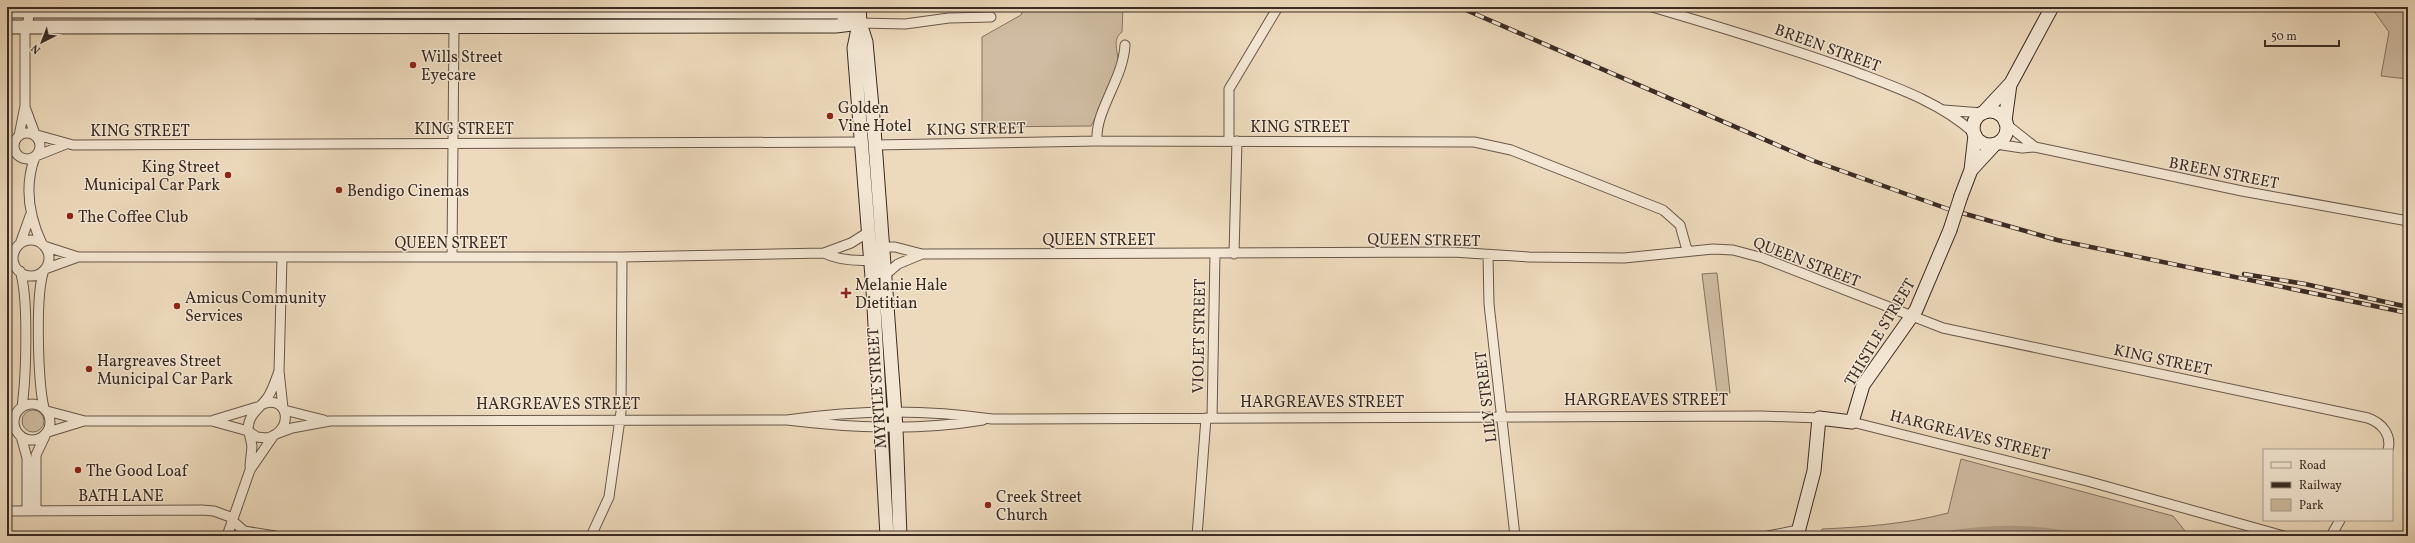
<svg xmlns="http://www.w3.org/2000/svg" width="2415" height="543" viewBox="0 0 2415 543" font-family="Vollkorn,serif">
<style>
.green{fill:#cfbca2;stroke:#857464}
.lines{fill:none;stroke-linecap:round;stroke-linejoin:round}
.canal{stroke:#b09f89;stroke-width:10}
.street-casing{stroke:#68584b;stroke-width:11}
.secondary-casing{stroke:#3b2c25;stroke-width:15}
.street{stroke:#f3e7d3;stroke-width:9}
.secondary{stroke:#f3e7d3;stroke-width:13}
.rail-casing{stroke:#3b2c25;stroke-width:4.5}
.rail{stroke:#f3e7d3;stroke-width:3;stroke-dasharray:9;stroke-linecap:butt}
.secondary-bridge-casing{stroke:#3b2c25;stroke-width:15;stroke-linecap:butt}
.secondary-bridge{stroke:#f3e7d3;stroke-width:13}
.poi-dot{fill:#8f2418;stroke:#f3e7d3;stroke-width:1.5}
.labels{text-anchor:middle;stroke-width:3;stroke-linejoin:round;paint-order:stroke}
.street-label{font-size:16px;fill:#3b2c25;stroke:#f3e7d3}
.poi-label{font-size:16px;fill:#3b2c25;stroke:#f3e7d3;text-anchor:start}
</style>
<rect width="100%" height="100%" fill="#eddabc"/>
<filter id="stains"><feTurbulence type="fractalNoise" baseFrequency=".005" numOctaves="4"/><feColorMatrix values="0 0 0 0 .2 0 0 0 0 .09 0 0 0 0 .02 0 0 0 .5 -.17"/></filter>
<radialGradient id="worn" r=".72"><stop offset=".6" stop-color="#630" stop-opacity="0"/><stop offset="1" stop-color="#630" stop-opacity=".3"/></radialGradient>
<path class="green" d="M1024,7H1123L1122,32C1111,40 1119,52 1118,64C1116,77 1098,113 1091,126L982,127V37L1021,15Z
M2371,7H2408V79L2381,76L2389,32Z
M1716,273H1717L1730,393L1717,394L1702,274Z
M22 421a11 11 0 1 1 22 0a11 11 0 1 1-22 0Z
M1961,459L2173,516L2189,536H1820L1822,529C1865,527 1906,524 1948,513Z"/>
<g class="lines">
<path class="canal" d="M1947,536C1988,530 2026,528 2067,536"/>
<defs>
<path id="street" d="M1652,7C1720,27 1787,47 1853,71C1895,87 1940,102 1974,133
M860,23L905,24L949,18L991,17
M25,107L35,134
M1944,110L1982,113
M2006,124L2035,147
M14 146a13 13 0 1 1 26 0a13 13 0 1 1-26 0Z
M37,135L73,145L861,142
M19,136L25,106V34L31,7
M1097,141C1095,110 1123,80 1125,45
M1229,141V89L1278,7
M1996,144L2022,148L2035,147L2242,191L2408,221
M875,145L1097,141L1474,142L1511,150L1663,210L1680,225L1687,250
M36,156L66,144
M35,157C24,186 29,216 42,244
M13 258a18 18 0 1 1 36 0a18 18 0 1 1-36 0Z
M20,244L30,216
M44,246L78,257H622L824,253L851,243L867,233
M877,247H895L922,254L1453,252L1529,257L1624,258L1713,249L1733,250L1763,258L1943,328L2368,418C2382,423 2392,435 2388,450
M824,253C839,261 859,261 875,260
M1234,254L1237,141
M1488,255L1489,304L1515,536
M452,256L454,27
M282,257L279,371L283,408
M45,269L78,257
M44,270C35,294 38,382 44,408
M20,271C29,297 26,378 22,407
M885,275L898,264L922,254
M14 422a18 18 0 1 1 36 0a18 18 0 1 1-36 0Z
M261,405C288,392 296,431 267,438L257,437L248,431C248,413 259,410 268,397C273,389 276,379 279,371
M284,410L324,420
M47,411L85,421H212L248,431
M1212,418L1215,254
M214,420L257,407
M787,420C855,410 924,409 992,419L1761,416L1819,418
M1852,422L2087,481L2284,536
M48,432L84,421
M249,432L252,446L250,466
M276,434L292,428L330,421L787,420C853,428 917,431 983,420
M21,436L27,458V510
M36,510V455L45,436
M7,511L202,510L214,511L233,518
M233,521L244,531L275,536
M227,536L250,470L274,435
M591,536L609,497L621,412L622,257
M1197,536L1206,418
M1768,536L1798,530
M2331,536L2340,520"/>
<path id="secondary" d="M859,7L860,23L866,42L874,129L896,428L900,536
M7,11L839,12L860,23
M859,24L854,48L873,290L887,536
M7,27L836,26L860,23
M1973 128a17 17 0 1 1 34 0a17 17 0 1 1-34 0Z
M1983,113L2011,83L2052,7
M2005,121L2010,84
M1971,170L1995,144
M1961,196L1971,170L1975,135
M1797,536L1814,471L1819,418L1852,422L1863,385L1916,310L1950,230"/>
</defs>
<use href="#street" class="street-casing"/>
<use href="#secondary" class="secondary-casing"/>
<use href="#street" class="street"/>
<use href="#secondary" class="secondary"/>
<defs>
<path id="rail" d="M1459,7L1814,161L1948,209L2057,240L2408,313
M2244,274L2305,284L2408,307"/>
</defs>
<use href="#rail" class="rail-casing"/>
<use href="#rail" class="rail"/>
<defs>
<path id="secondary-bridge" d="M1950,230L1961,196"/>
</defs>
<use href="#secondary-bridge" class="secondary-bridge-casing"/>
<use href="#secondary-bridge" class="secondary-bridge"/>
</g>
<g class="poi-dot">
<circle cx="413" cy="65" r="4"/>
<circle cx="830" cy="116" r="4"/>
<circle cx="228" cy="175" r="4"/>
<circle cx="339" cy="190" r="4"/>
<circle cx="70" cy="216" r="4"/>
<path d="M844 287h4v4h4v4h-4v4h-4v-4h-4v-4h4z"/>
<circle cx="177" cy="306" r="4"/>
<circle cx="89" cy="369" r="4"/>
<circle cx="78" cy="470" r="4"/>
<circle cx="988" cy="505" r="4"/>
</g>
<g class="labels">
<g class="street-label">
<text transform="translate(1828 47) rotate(20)" y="6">BREEN STREET</text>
<text x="1300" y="132">KING STREET</text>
<text x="464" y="134">KING STREET</text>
<text transform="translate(976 128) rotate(-1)" y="6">KING STREET</text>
<text x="140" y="136">KING STREET</text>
<text transform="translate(2224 172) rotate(11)" y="6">BREEN STREET</text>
<text x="1099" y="245">QUEEN STREET</text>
<text transform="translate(1424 239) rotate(1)" y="6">QUEEN STREET</text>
<text x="451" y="248">QUEEN STREET</text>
<text transform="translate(1807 261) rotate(21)" y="6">QUEEN STREET</text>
<text transform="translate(1879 332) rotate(-59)" y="6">THISTLE STREET</text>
<text transform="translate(1198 336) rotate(-89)" y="6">VIOLET STREET</text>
<text transform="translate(2163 359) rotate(12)" y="6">KING STREET</text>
<text transform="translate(876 388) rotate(-94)" y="6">MYRTLE STREET</text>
<text transform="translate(1485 397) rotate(-97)" y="6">LILY STREET</text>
<text x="1646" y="405">HARGREAVES STREET</text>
<text x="1322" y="407">HARGREAVES STREET</text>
<text x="558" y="409">HARGREAVES STREET</text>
<text transform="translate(1970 434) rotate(14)" y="6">HARGREAVES STREET</text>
<text x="121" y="501">BATH LANE</text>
</g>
<g class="poi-label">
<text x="421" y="62">Wills Street<tspan x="421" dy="18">Eyecare</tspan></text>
<text x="838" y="113">Golden<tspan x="838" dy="18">Vine Hotel</tspan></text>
<text x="220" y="172" text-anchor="end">King Street<tspan x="220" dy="18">Municipal Car Park</tspan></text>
<text x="347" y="196">Bendigo Cinemas</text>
<text x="78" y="222">The Coffee Club</text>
<text x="855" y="290">Melanie Hale<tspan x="855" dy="18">Dietitian</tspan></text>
<text x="185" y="303">Amicus Community<tspan x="185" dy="18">Services</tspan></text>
<text x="97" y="366">Hargreaves Street<tspan x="97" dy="18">Municipal Car Park</tspan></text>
<text x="86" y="476">The Good Loaf</text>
<text x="996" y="502">Creek Street<tspan x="996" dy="18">Church</tspan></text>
</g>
</g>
<rect width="2415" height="543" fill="none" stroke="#eddabc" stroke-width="24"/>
<rect x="8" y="8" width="2399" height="527" fill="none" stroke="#3b2c25" stroke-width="2"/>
<rect x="12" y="12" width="2391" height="519" fill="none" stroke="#3b2c25"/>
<rect x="2263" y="449" width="130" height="72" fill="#f3e7d3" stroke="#a99c8d"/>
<rect x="2271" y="462" width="20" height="6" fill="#f3e7d3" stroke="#a99c8d"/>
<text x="2299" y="469" font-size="12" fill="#3b2c25">Road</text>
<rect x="2271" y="482" width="20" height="6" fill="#3b2c25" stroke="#a99c8d"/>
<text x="2299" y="489" font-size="12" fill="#3b2c25">Railway</text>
<rect x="2271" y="499" width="20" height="12" fill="#cfbca2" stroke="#a99c8d"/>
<text x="2299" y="509" font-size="12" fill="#3b2c25">Park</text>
<g transform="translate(42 42) rotate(222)" stroke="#f3e7d3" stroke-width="3" paint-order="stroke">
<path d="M0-3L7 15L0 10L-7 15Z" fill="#3b2c25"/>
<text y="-6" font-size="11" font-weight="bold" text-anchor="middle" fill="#3b2c25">N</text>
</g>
<path d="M2265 40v6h74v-6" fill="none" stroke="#3b2c25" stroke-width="2"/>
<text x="2271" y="40" font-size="12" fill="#3b2c25" stroke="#f3e7d3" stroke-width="3" paint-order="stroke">50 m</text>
<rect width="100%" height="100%" filter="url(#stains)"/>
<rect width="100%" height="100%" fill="url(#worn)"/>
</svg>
